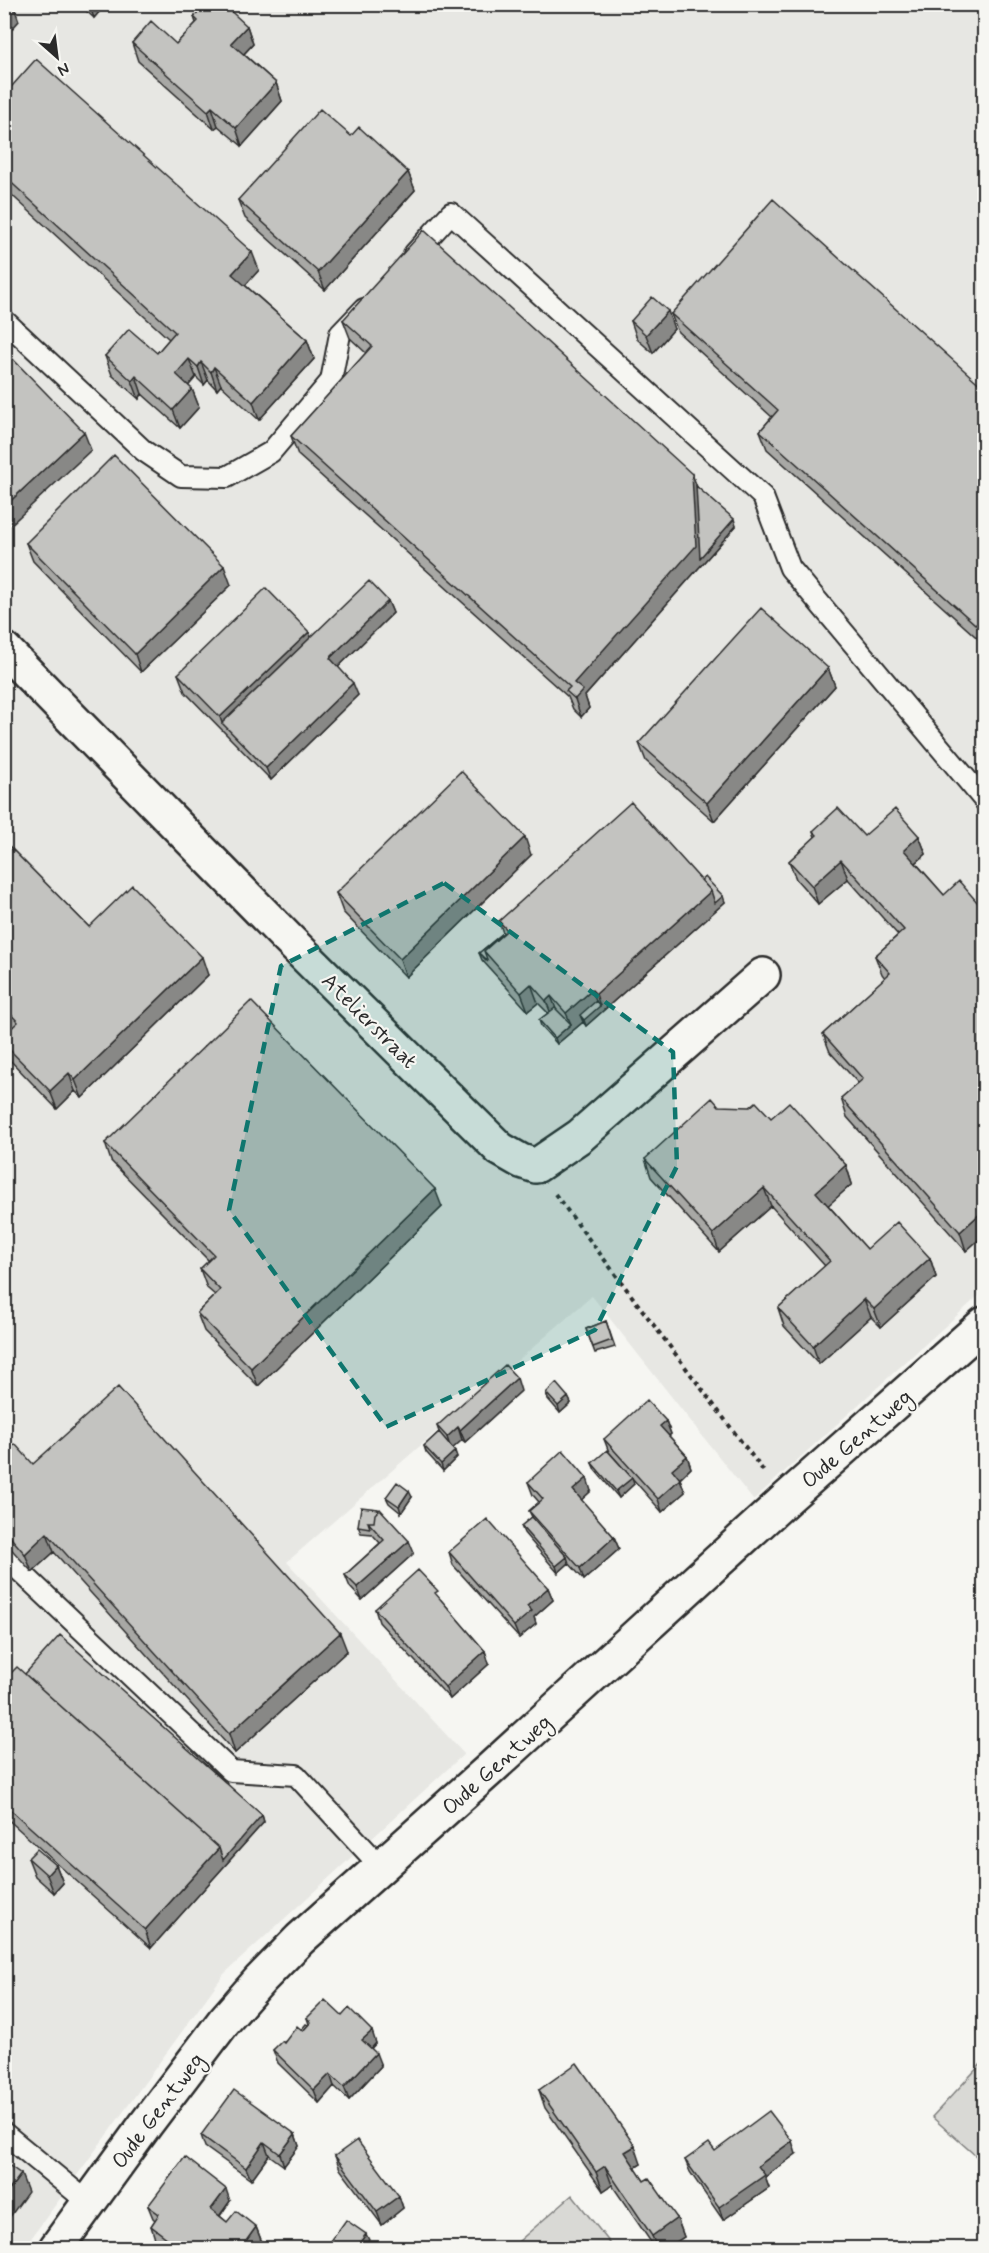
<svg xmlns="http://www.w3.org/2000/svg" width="989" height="2253" viewBox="0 0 989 2253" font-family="Mynerve,sans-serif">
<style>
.built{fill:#e7e7e3}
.green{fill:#d9d9d5;stroke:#828280;stroke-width:1.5}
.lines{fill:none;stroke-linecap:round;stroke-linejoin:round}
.lane-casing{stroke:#2b2b2b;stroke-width:24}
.street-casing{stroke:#2b2b2b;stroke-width:38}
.path{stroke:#2b2b2b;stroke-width:4;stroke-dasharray:4.5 4.5;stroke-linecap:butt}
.lane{stroke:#f6f6f2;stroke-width:20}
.street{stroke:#f6f6f2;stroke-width:33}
.wall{fill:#a8a8a5;stroke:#2b2b2b;stroke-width:1.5}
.shaded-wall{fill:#888886;stroke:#2b2b2b;stroke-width:1.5}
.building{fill:#c3c3c0;stroke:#2b2b2b;stroke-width:1.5}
.marked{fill:#0f766e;fill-opacity:0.2;stroke:#0f766e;stroke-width:4.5;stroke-dasharray:12 8;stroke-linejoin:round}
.labels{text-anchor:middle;stroke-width:4.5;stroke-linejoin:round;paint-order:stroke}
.street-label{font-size:22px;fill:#2b2b2b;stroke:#f6f6f2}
</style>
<rect width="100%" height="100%" fill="#f6f6f2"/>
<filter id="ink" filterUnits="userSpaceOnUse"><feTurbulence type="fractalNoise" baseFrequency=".0167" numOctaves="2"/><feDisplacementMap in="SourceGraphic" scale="12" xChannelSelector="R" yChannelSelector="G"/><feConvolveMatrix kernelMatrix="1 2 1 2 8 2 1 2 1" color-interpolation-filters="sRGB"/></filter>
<g filter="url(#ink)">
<path class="built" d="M5,5H984V1291L753,1500L592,1296L287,1562L464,1754L224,1974L24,2248H5Z"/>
<path class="green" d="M984,2061V2163L932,2117Z
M572,2195L614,2248H511Z"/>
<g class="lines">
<defs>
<path id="lane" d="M414,254L451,213L763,497L790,568L984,800
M4,320L144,451L181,476L227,477L271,452L331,381L340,334L364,309
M4,1556L231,1771L296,1775L381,1867
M4,2133L89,2203"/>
<path id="street" d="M4,649L288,939L500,1149L521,1161L536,1166L580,1136L763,975
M56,2248L146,2124L224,2021L260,1980L300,1939L488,1771L785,1500L984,1324"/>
</defs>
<use href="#lane" class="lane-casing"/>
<use href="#street" class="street-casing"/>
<path class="path" d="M555,1194L765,1473"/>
<use href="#lane" class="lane"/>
<use href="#street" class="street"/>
</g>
<path class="wall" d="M82,4H106L94,18L83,8Z
M194,17L247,26L253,44L244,54L276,83L282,101L242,146L218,126L214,129L138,61L132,43L176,44L196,23Z
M4,95L259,270L245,285L307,340L314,359L259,420L221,385L217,390L208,380L204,385L196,377L188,386L192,389L199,407L180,428L142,394L139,399L112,375L105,356L157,353L169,339L4,188Z
M351,136L408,172L415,190L325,290L245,218L238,200Z
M671,314L984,388V644L767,449L760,431L772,417L678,332Z
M343,320L692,474L696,486L736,526L585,696L589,708L581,717L573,709L568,697L298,455L291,436L366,353L350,338Z
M631,321L674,329L653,353L637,339Z
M26,543L231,585L141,672L33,561Z
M388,601L393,613L338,667L358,695L271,780L185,692L178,674L311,637Z
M828,668L835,686L714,821L646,761L639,743Z
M813,831L864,836H919L926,854L916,863L944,895L984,910V1235L966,1251L847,1117L841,1098L858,1083L830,1052L823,1034L885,978L882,974L875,956L898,935L848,879L818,904L796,879L789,861L815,837Z
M4,841L89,927L208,975L82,1098L75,1091L57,1109L7,1057L4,1051V1035L13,1027H12L6,1033L4,1032Z
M531,855L406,977L343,912L336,893Z
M701,880L725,902L586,1026L583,1022L557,1044L541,1026L539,1020L548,1013L538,1003L528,1011L482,960L479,953L503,933L499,921Z
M771,1118L846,1165L852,1184L828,1205L867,1249L930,1258L936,1277L881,1327L871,1317L819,1364L784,1326L778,1308L825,1266L771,1206L719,1252L651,1177L645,1159Z
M105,1143L442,1207L258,1386L204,1331L197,1313L215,1295L207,1288L200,1269L209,1261L111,1161Z
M606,1321L615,1347L595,1353L586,1329Z
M521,1391L465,1442L462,1440L453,1448L457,1457L443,1471L426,1452L424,1446L439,1432L437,1426Z
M546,1393L568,1397L571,1403L560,1413L548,1399Z
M666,1421L671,1434L669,1436L687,1456L691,1468L680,1479L685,1492L662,1512L609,1452L604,1439Z
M4,1454L33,1464L347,1651L235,1753L54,1552L32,1572L4,1541Z
M592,1463L634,1484L619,1498L595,1470Z
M528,1482L591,1491L581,1500L614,1537L619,1549L584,1580L569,1563L558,1573L524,1533L521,1526L532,1517L529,1511L539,1502L533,1495Z
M386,1497H412L401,1513L389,1503Z
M379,1510L414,1553L362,1600L350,1587L345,1575L380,1543L372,1534L361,1533L358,1526Z
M449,1552L548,1588L553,1600L534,1617L536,1624L519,1638L453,1565Z
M441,1600L485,1651L489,1664L450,1699L379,1622L375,1609Z
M25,1674L262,1815L264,1822L151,1948L4,1816V1676L6,1678Z
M28,1858L56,1865L63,1883L54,1893L35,1876Z
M342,2016L376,2043L371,2048L381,2066L349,2100L334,2086L319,2103L278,2063L273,2050L308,2025L309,2024L307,2018Z
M539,2090L641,2164L635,2168L644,2181L677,2218L684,2237L667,2248H655L612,2185L603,2191L545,2108Z
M295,2134L299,2146L284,2166L269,2155L251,2180L205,2147L201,2135Z
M796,2154L765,2177L769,2188L723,2220L690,2172L685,2160Z
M335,2156L399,2196L403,2208L382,2225L340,2169Z
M230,2201L220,2216L227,2222L256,2227L261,2240L255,2248H168L155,2239L151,2226L155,2220L153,2218L148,2206Z"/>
<path class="shaded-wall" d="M11,4H13L19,21L4,38V12Z
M89,4H106L94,18Z
M247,26L253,44L237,61L231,43Z
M276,83L282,101L242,146L236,128Z
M212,107L218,126L214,129L208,111Z
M408,172L415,190L325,290L318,272Z
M252,252L259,270L239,292L232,274Z
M668,311L674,329L653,353L646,335Z
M307,340L314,359L259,420L253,402Z
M189,359L196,377L183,392L176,374Z
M201,362L208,380L204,385L198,367Z
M214,367L221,385L217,390L211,372Z
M136,376L142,394L139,399L132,381Z
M192,389L199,407L180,428L173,410Z
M84,432L91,450L4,531V507Z
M692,474L699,492L734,519L736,526L585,696L589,708L581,717L575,699L574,683Z
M224,566L231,585L141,672L135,654Z
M388,601L393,613L334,671L330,658Z
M309,632L315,650L222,723L220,717Z
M828,668L835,686L714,821L707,803Z
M353,683L358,695L271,780L266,768Z
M919,836L926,854L910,868L904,850Z
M525,837L531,855L406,977L400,959Z
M841,860L848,879L818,904L812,886Z
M711,891L723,896L725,902L586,1026L584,1020L580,1015L583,1022L557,1044L555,1038L571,1024L566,1013L592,990L598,1007L600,1006L596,994Z
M202,957L208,975L82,1098L75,1080Z
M531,984L538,1003L528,1011L521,993Z
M551,996L558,1014L553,1019L546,1001Z
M5,1008L12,1027L6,1033L4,1030V1009Z
M69,1073L75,1091L57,1109L50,1091Z
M846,1165L852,1184L823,1210L816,1192Z
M764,1188L771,1206L719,1252L713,1234Z
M435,1189L442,1207L258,1386L251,1368Z
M984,1210V1235L966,1251L960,1232Z
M930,1258L936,1277L881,1327L874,1309Z
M864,1299L871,1317L819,1364L813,1346Z
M517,1378L521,1391L465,1442L460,1430Z
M568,1397L571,1403L560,1413L558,1406Z
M666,1421L671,1434L665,1439L660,1426Z
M458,1427L462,1440L451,1450L447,1437Z
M455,1451L457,1457L443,1471L441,1464Z
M687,1456L691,1468L676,1482L672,1469Z
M587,1478L591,1491L578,1503L573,1490Z
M632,1478L634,1484L619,1498L616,1491Z
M680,1479L685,1492L662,1512L658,1499Z
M409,1491L412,1497L401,1513L399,1506Z
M47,1533L54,1552L32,1572L25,1554Z
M614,1537L619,1549L584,1580L580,1568Z
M409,1541L414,1553L362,1600L357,1587Z
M567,1557L569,1563L558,1573L556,1566Z
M548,1588L553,1600L534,1617L536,1624L519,1638L514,1626L527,1606Z
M340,1633L347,1651L235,1753L229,1734Z
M485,1651L489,1664L450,1699L445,1687Z
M262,1815L264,1822L151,1948L145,1930L219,1848Z
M56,1865L63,1883L54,1893L47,1875Z
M372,2031L376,2043L367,2053L362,2040Z
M376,2053L381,2066L349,2100L344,2087Z
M330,2074L334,2086L319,2103L314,2090Z
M295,2134L299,2146L284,2166L280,2154Z
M792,2141L796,2154L765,2177L769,2188L723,2220L719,2207L758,2166Z
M264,2142L269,2155L251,2180L246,2168Z
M635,2146L641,2164L631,2170L625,2152Z
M605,2166L612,2185L603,2191L596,2172Z
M21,2174L28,2192L4,2225V2197Z
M226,2189L230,2201L215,2222L211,2209Z
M399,2196L403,2208L382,2225L377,2212Z
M677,2218L684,2237L667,2248H657L652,2236Z
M256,2227L261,2240L255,2248H241Z
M366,2234L369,2240L363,2248H356Z"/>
<path class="building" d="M4,4H11L4,12Z
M205,4H223L247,26L231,43L276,83L236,128L212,107L208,111L132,43L151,21L176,44L198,21L194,17Z
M36,59L252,252L232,274L307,340L253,402L214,367L211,372L201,362L198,367L189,359L176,374L192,389L173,410L136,376L132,381L105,356L129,329L157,353L175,332L4,176V95Z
M320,109L351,136L359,127L408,172L318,272L238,200Z
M773,199L984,388V632L760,431L778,410L671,314Z
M424,230L692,474L696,546L574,683L583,690L575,699L566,691L570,687L291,436L372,346L343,320Z
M652,297L668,311L646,335L631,321Z
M6,352L84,432L4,507V354Z
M114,455L224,566L135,654L26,543Z
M696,486L734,519L700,558Z
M369,581L388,601L330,658L353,683L266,768L222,723Z
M266,588L309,632L220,717L178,674Z
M761,608L828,668L707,803L639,743Z
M461,771L525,837L400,959L336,893Z
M631,802L711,891L596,994L592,990L566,1013L551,996L546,1001L531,984L521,993L484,951L507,930L499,921Z
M838,808L864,836L895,809L919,836L904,850L944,895L959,881L984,910V1210L960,1232L841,1098L863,1079L823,1034L890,973L875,956L904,930L841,860L812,886L789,861L817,835L813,831Z
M4,841L89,927L132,885L202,957L75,1080L69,1073L50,1091L4,1044V1035L18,1022L5,1008L4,1009Z
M705,877L723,896L715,903L711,891L701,880Z
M503,933H504L484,951L488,962L479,953Z
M251,1001L435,1189L251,1368L197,1313L220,1290L200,1269L214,1255L105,1143Z
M596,1001L600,1006L584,1020L580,1015Z
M555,1008L571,1024L555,1038L539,1020Z
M712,1098L719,1106L750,1107L756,1102L771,1118L789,1102L846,1165L816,1192L867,1249L897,1222L930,1258L874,1309L864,1299L813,1346L778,1308L830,1261L764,1188L713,1234L645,1159Z
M606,1321L612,1340L593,1347L586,1329Z
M505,1365L517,1378L460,1430L458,1427L447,1437L437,1426Z
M556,1383L568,1397L558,1406L546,1393Z
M118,1387L340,1633L229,1734L47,1533L25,1554L4,1530V1454L15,1444L33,1464Z
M647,1400L666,1421L660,1426L687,1456L672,1469L680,1479L658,1499L604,1439Z
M439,1432L455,1451L441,1464L424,1446Z
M563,1450L587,1478L573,1490L614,1537L580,1568L529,1511L543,1499L528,1482Z
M607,1450L632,1478L616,1491L592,1463Z
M397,1482L409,1491L399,1506L386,1497Z
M361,1507L378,1509V1511L375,1514L374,1522H368L370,1528L358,1526Z
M380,1509L409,1541L357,1587L345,1575L384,1540L368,1522H374L375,1514Z
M532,1517L567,1557L556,1566L521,1526Z
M487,1519L548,1588L527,1606L532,1611L514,1626L449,1552Z
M418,1570L438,1591L435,1593L485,1651L445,1687L375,1609Z
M60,1635L262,1815L223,1860L219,1848L25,1674Z
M17,1667L219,1848L145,1930L4,1804V1676L6,1678Z
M37,1849L56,1865L47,1875L28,1858Z
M325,2000L342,2016L349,2008L372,2031L362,2040L376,2053L344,2087L330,2074L314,2090L273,2050L282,2041L284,2043L297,2026L303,2031L311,2022L307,2018Z
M306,2024L308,2025L303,2031L301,2030Z
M577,2063L635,2146L625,2152L644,2181L649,2178L677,2218L652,2236L605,2166L596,2172L539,2090Z
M234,2090L295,2134L280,2154L264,2142L246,2168L201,2135Z
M769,2111L792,2141L758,2166L765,2175L719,2207L685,2160L709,2143L715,2151Z
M357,2140L399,2196L377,2212L335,2156Z
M185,2157L226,2189L211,2209L227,2222L236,2211L256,2227L241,2248H180L151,2226L159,2214L148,2206Z
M4,2162L21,2174L4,2197Z
M346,2220L366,2234L356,2248H326Z"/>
</g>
<path class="marked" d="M444,883L673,1052L677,1166L595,1330L386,1427L229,1210L281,966Z"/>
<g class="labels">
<g class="street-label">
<text transform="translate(370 1020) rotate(45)" y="8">Atelierstraat</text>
<text transform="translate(856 1438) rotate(-41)" y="8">Oude Gentweg</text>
<text transform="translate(496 1764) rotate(-42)" y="8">Oude Gentweg</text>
<text transform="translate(157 2110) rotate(-53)" y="8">Oude Gentweg</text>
</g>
</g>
<rect width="989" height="2253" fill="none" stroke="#f6f6f2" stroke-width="24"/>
<rect x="12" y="12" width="965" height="2229" fill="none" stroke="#2b2b2b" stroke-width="2" filter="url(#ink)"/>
<g transform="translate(57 57) rotate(152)" stroke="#f6f6f2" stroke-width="4.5" paint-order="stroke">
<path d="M0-4.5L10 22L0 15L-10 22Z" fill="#2b2b2b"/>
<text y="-9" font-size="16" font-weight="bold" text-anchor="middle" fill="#2b2b2b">N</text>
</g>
</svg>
